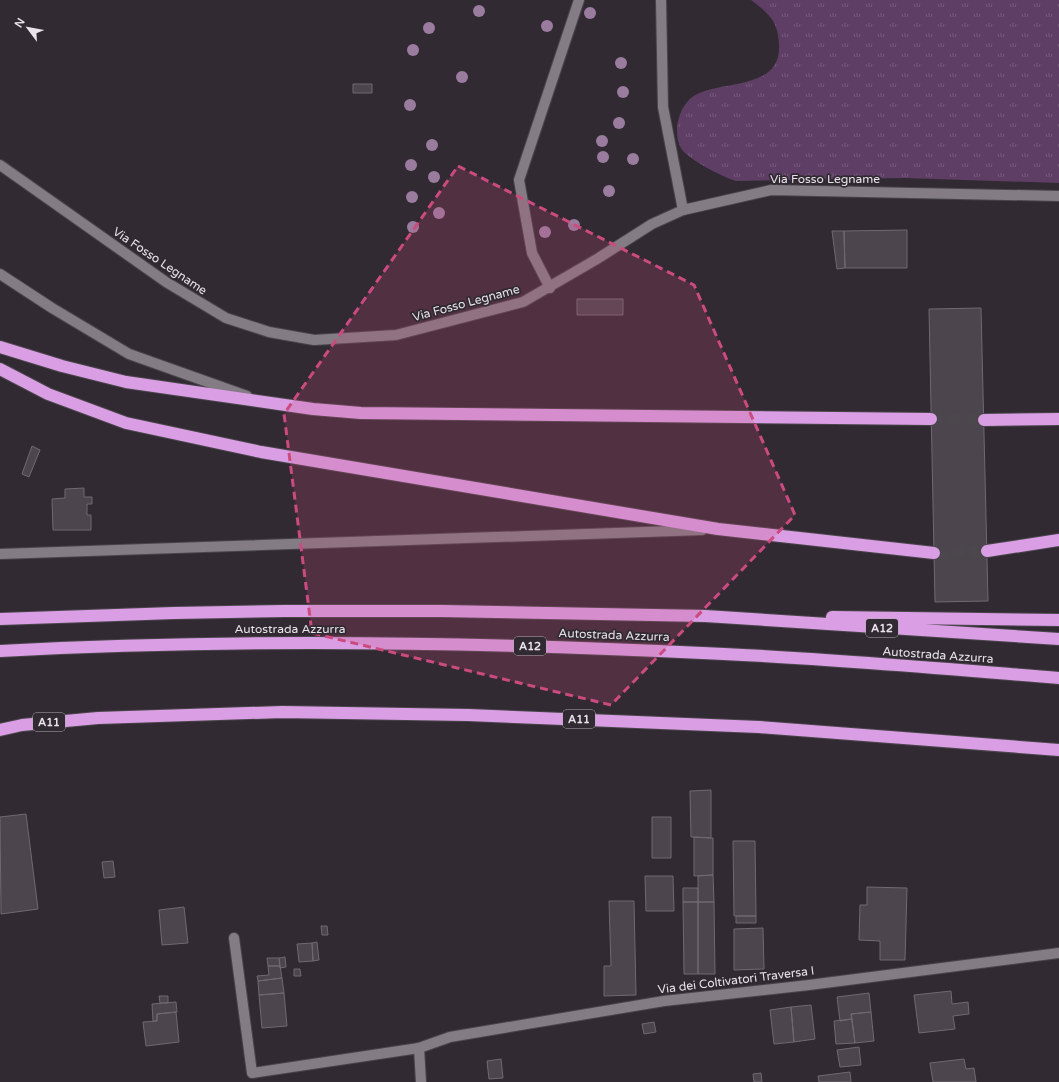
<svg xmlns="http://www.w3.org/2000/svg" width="1059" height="1082" viewBox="0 0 1059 1082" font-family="'Varela Round',sans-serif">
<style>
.grass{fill:url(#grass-tufts)}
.building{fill:#4c454d;stroke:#706971}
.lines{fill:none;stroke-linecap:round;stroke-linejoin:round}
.motorway-tunnel{stroke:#4c464d;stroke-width:12;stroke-dasharray:12 6;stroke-linecap:butt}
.service-casing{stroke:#4a454b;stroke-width:12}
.minor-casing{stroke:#4a454b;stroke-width:12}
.tertiary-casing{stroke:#4a454b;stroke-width:12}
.motorway-casing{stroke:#4a454b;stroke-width:14}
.service{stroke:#837c85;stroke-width:10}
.minor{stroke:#837c85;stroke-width:10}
.tertiary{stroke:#837c85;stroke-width:10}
.motorway{stroke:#d99ee3;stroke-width:12}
.tree{fill:#9a7c9f}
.marked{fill:#cb4b7e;fill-opacity:0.2;stroke:#cb4b7e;stroke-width:3;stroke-dasharray:8 5;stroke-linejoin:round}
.labels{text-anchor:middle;stroke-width:3.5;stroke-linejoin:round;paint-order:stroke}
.shield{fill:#312a32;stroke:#b0acb1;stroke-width:1}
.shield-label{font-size:11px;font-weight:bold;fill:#e7e3e8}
.street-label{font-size:12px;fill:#e7e3e8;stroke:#312a32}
</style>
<defs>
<pattern id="grass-tufts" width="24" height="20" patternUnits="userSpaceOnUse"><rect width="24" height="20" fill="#5e3e64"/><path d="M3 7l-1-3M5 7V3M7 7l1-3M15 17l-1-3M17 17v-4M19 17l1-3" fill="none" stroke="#755a7a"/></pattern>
</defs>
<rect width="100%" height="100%" fill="#312a32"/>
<path class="grass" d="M751,0H1059V183L904,178L736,181C723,177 687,159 681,148C676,140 676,127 679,118C680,112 686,102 691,98C718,78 782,93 779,44C778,21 769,14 751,0Z"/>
<path class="building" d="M353,84H372V93H353Z
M907,230V268H845L844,231Z
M832,231H844L845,268L837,269Z
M577,299H623V315H577Z
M981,308L988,601L935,602L929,309Z
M32,446L40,450L29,477L22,474Z
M84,488V497H92V504H87V515H91V530H53L52,499L65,498V489Z
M711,790V838L691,837L690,791Z
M26,814L38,909L1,914L0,817Z
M652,817H671V858H652Z
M694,837L713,838V875L694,876Z
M733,841H755L756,916H734Z
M113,861L115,877L104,878L102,862Z
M713,875L714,902H698V876Z
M645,876H673L674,911H646Z
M867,887L907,888L905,960H880V941L859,940L860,905H867Z
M683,888H698V902H683Z
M609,901H634L636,995L604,996V966H611Z
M683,902H698V974H684Z
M698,902H714L715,974H698Z
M184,907L188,943L162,945L159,910Z
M736,916H756V923H736Z
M321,926H327L328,935H322Z
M763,928L764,969L734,970V929Z
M317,942L319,960L313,961L312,943Z
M312,943L313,961L299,962L297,944Z
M285,957L286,967L280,968L279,958Z
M267,958H279L280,966H268Z
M268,966H280L282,978L258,981L257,976L269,975Z
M294,969H300L301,976H294Z
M282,978L284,993L259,995L258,981Z
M951,991L952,1004L968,1002L969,1014L953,1016L955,1029L919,1033L914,995Z
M284,993L287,1026L262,1028L259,995Z
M869,993L871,1012L851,1014L852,1019L840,1021L837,997Z
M159,996H168V1003H160Z
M176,1002L177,1012L157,1014V1021H153L152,1004Z
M811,1005L815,1039L794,1042L791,1007Z
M791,1007L794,1042L774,1044L770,1010Z
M176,1012L179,1042L146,1046L143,1022L157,1021V1014Z
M871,1012L874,1041L855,1043L851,1014Z
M852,1019L855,1043L836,1044L834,1021Z
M654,1022L656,1032L644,1034L642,1024Z
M859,1047L861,1065L840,1067L837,1050Z
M501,1059L503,1078L489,1079L487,1061Z
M964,1059L966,1069L974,1068L976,1082H933L930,1063Z
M850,1072L851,1082H819L818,1076Z
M761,1073L762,1082H754L753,1074Z"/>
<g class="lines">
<path class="motorway-tunnel" d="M931,419L984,420
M934,553L987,551"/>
<defs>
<path id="service" d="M661,0L663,107L683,210
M0,274L52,308L129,354L247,396
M550,288L532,253L519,180L579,0
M0,554L702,530
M234,938L252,1073L419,1048"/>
<path id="minor" d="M421,1082L419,1048L450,1037L664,1001L809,985L1059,953"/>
<path id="tertiary" d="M0,165L166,282L226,318L269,332L314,340L396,335L523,302L597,259L652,224L683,210L771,190L1059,196"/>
<path id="motorway" d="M0,347L62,366L126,382L313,409L361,413L931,419
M0,369L48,394L126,423L261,452L718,529L934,553
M984,420L1059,419
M987,551L1059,540
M832,617L1059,620
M0,619L174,613L285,611H442L705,616L1059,639
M0,651C241,638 483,642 724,654C836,659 948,669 1059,678
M0,730L22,725L98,718L282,712L468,715L759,727L1059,750"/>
</defs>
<use href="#service" class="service-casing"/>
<use href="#minor" class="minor-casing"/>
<use href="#tertiary" class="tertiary-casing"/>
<use href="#motorway" class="motorway-casing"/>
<use href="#service" class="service"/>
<use href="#minor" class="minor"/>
<use href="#tertiary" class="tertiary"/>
<use href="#motorway" class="motorway"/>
</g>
<g class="tree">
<circle cx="479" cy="11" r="6"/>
<circle cx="590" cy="13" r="6"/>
<circle cx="547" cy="26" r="6"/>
<circle cx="429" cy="28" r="6"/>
<circle cx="413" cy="50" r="6"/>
<circle cx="621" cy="63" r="6"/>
<circle cx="462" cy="77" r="6"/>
<circle cx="623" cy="92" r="6"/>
<circle cx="410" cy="105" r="6"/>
<circle cx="619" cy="123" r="6"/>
<circle cx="602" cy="141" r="6"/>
<circle cx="432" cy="145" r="6"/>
<circle cx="603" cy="157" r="6"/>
<circle cx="633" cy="159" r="6"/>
<circle cx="411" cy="165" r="6"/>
<circle cx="434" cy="177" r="6"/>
<circle cx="609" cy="191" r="6"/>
<circle cx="412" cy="197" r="6"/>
<circle cx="439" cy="213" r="6"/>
<circle cx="574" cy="225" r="6"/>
<circle cx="413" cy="227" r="6"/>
<circle cx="545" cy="232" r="6"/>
</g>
<path class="marked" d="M458,166L694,285L795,515L611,705L312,633L284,414Z"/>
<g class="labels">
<g class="shield">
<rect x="866" y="619" width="32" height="18" rx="3"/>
<rect x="514" y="637" width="32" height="18" rx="3"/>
<rect x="563" y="710" width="32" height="18" rx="3"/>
<rect x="33" y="713" width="32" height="18" rx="3"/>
</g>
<g class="shield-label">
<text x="882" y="632">A12</text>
<text x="530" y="650">A12</text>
<text x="579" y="723">A11</text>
<text x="49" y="726">A11</text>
</g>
<g class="street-label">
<text x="825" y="183">Via Fosso Legname</text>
<text transform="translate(160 261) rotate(34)" y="4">Via Fosso Legname</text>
<text transform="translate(466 303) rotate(-15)" y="4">Via Fosso Legname</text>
<text x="290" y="633">Autostrada Azzurra</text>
<text transform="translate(614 635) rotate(2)" y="4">Autostrada Azzurra</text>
<text transform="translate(938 655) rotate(4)" y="4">Autostrada Azzurra</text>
<text transform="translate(736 980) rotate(-7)" y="4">Via dei Coltivatori Traversa I</text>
</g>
</g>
<g transform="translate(28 28) rotate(302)" stroke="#312a32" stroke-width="3" paint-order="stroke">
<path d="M0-3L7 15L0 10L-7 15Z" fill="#e7e3e8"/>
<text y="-6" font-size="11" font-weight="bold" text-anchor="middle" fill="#e7e3e8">N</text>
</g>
</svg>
